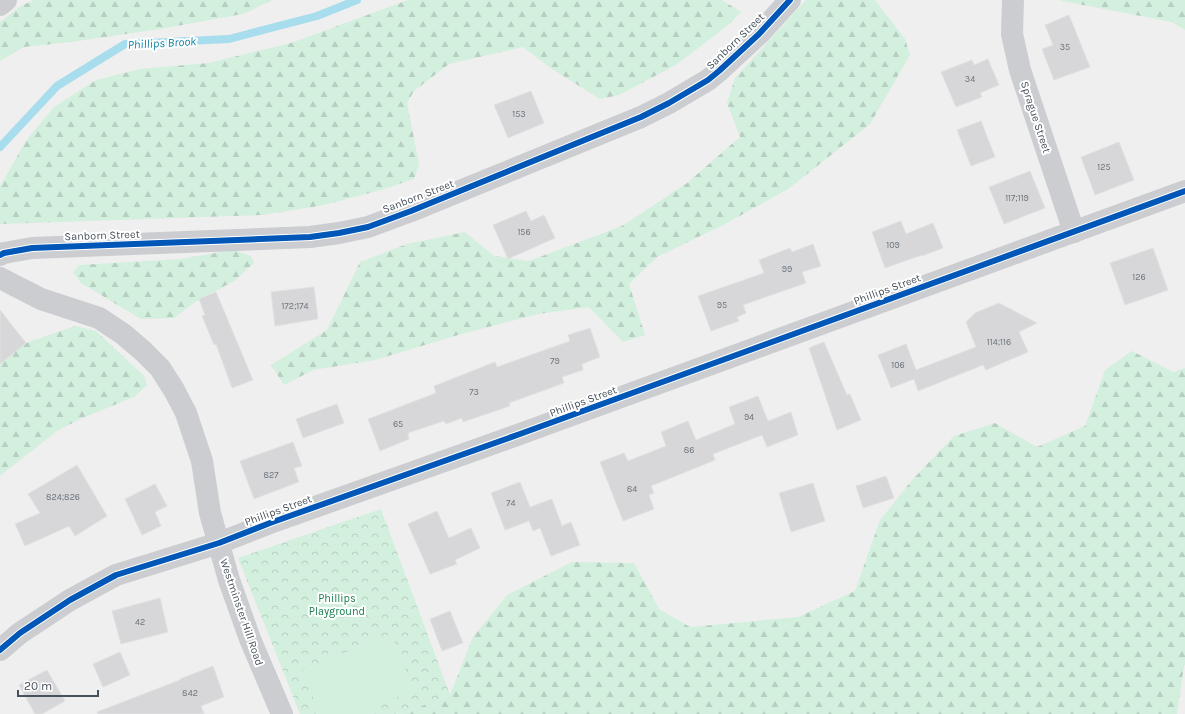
<svg xmlns="http://www.w3.org/2000/svg" width="1185" height="714" viewBox="0 0 1185 714" font-family="Karla,sans-serif">
<style>
.forest{fill:url(#forest-firs)}
.park{fill:url(#park-crowns)}
.garden{fill:#d3efde}
.lines{fill:none;stroke-linecap:round;stroke-linejoin:round}
.stream{stroke:#a7dded;stroke-width:8}
.building{fill:#d7d7d9;stroke:#e1e1e2}
.minor{stroke:#cbcdd0;stroke-width:22}
.cycleway-casing{stroke:#fff;stroke-width:8}
.cycleway{stroke:#0057b8;stroke-width:6}
.labels{text-anchor:middle;stroke-width:4;stroke-linejoin:round;paint-order:stroke}
.number-label{font-size:9px;fill:#6c747c}
.street-label{font-size:11px;fill:#46515b;stroke:#fff}
.park-label{font-size:11px;fill:#167d4c;stroke:#fff}
.water-label{font-size:12px;font-style:italic;fill:#0b7fa1;stroke:#fff}
</style>
<defs>
<pattern id="forest-firs" width="22" height="20" patternUnits="userSpaceOnUse"><rect width="22" height="20" fill="#d3efde"/><path d="M5 1l3.5 6h-7zM16 11l3.5 6h-7z" fill="#b6cfc1"/></pattern>
<pattern id="park-crowns" width="20" height="18" patternUnits="userSpaceOnUse"><rect width="20" height="18" fill="#d3efde"/><path d="M2 6a3 3 0 1 1 6 0M12 15a3 3 0 1 1 6 0" fill="none" stroke="#b6cfc1"/></pattern>
</defs>
<rect width="100%" height="100%" fill="#f0efef"/>
<path class="forest" d="M34,0H273L243,14L160,29L71,42L24,47L0,61V22L21,6Z
M408,0H722L741,12L727,26L676,65L619,95L600,99L552,69L523,47L449,64L414,91L407,103L419,164L414,179L381,190L324,205L263,215L0,224V186L26,141L54,107L96,80L140,69L208,63L291,43Z
M806,0H875L905,39L910,55L870,124L788,189L727,223L657,257L629,284L645,335L623,342L589,307L538,314L458,335L375,360L313,370L284,385L271,365L327,330L360,262L407,244L465,232L494,256L529,261L622,226L687,183L740,137L727,103L735,78Z
M1061,0H1185V30L1172,22L1062,1Z
M233,250L251,256L254,263L234,281L195,302L174,318L141,319L81,283L73,272L79,265L181,259Z
M75,326L96,331L144,376L147,385L134,397L80,419L57,431L0,476V364L26,343Z
M1132,351L1173,372L1185,368V665L1184,666L1177,714H401L450,695L473,637L507,595L572,562L634,563L659,609L690,627L798,617L855,591L880,520L913,479L954,436L995,423L1037,447L1085,426L1105,370Z"/>
<path class="park" d="M381,509L450,695L401,714H300L238,558Z"/>
<path class="garden" d="M391,634L414,690L355,714H320L302,670Z"/>
<g class="lines">
<path class="stream" d="M0,147L57,86L125,44L229,39L317,16L357,0"/>
</g>
<path class="building" d="M1069,15L1090,67L1054,80L1042,49L1053,45L1045,25Z
M988,59L999,85L980,93L982,97L956,107L941,72L972,60L974,65Z
M531,91L544,123L508,138L494,105Z
M981,121L995,157L971,166L957,130Z
M1119,142L1134,180L1095,195L1081,157Z
M1030,171L1045,208L1004,224L989,187Z
M526,211L531,221L544,215L555,238L508,259L493,225Z
M901,221L906,234L933,223L943,248L922,256V255L885,268L872,232Z
M813,244L821,266L802,272L806,283L743,305L746,313L737,317L739,321L711,331L698,296L764,273L759,260L790,248L792,252Z
M1153,248L1168,290L1125,305L1110,263Z
M314,287L318,319L275,326L271,292Z
M216,292L253,380L232,388L216,344L214,345L202,316L205,315L199,299Z
M999,303L1037,323L1019,332L1028,352L986,370L983,365L918,391L914,379L891,388L878,355L906,344L916,370L976,347L966,322L975,313Z
M0,310L26,343L0,364Z
M590,328L600,357L582,364L583,370L562,377L564,383L509,403L510,406L463,422L462,418L446,424L444,421L408,433L409,439L380,451L368,419L436,393L434,386L495,362L497,367L570,341L568,335Z
M824,342L847,395L850,394L861,420L837,430L809,348Z
M758,396L768,421L791,412L798,435L767,447L762,435L713,454L715,460L651,486L654,493L649,495L654,509L623,521L600,462L624,453L628,461L666,446L661,432L688,421L696,440L735,424L729,407Z
M337,404L344,423L303,438L296,419Z
M293,442L302,466L294,468L299,482L254,499L240,461Z
M77,465L107,516L75,536L69,526L25,546L15,524L40,513L28,494Z
M886,476L894,498L863,508L856,486Z
M520,482L530,507L552,499L562,526L571,522L580,545L551,556L540,528L533,531L529,521L505,530L491,493Z
M813,483L825,521L791,532L779,493Z
M155,484L167,506L155,512L161,526L142,535L125,499Z
M437,511L449,538L471,528L480,548L455,560L457,564L430,574L408,524Z
M160,598L168,632L121,644L112,611Z
M450,611L463,643L442,651L430,619Z
M120,652L130,675L103,687L93,664Z
M213,666L224,697L201,706L204,714H98L97,712L180,680V679Z
M47,670L65,701L42,714H35L19,685Z"/>
<g class="lines">
<path class="minor" d="M1013,0L1012,34L1020,70L1074,232
M0,5L6,0
M0,255L4,253L32,248L310,237L339,233L368,227L411,211L641,117L669,103L708,80L719,71L759,34L790,0
M0,278L41,299L99,318L123,334L143,351L160,368L174,390L186,413L202,461L210,513L229,580L250,639L282,714
M0,650L20,633L70,600L116,575L219,543L270,523L520,434L1185,191"/>
<defs>
<path id="cycleway" d="M0,255L4,253L32,248L310,237L339,233L368,227L411,211L641,117L669,103L708,80L719,71L759,34L790,0
M0,650L20,633L70,600L116,575L219,543L270,523L520,434L1185,191"/>
</defs>
<use href="#cycleway" class="cycleway-casing"/>
<use href="#cycleway" class="cycleway"/>
</g>
<g class="labels">
<g class="number-label">
<text x="1065" y="50">35</text>
<text x="970" y="82">34</text>
<text x="519" y="117">153</text>
<text x="1104" y="170">125</text>
<text x="1017" y="201">117;119</text>
<text x="524" y="235">156</text>
<text x="893" y="248">109</text>
<text x="787" y="272">99</text>
<text x="1139" y="280">126</text>
<text x="722" y="308">95</text>
<text x="295" y="309">172;174</text>
<text x="999" y="345">114;116</text>
<text x="555" y="364">79</text>
<text x="898" y="368">106</text>
<text x="474" y="395">73</text>
<text x="749" y="420">94</text>
<text x="398" y="427">65</text>
<text x="689" y="453">86</text>
<text x="271" y="478">827</text>
<text x="632" y="492">84</text>
<text x="63" y="500">824;826</text>
<text x="511" y="506">74</text>
<text x="140" y="625">42</text>
<text x="190" y="696">842</text>
</g>
<g class="street-label">
<text transform="translate(735 41) rotate(-44)" y="4">Sanborn Street</text>
<text transform="translate(1036 117) rotate(72)" y="4">Sprague Street</text>
<text transform="translate(418 196) rotate(-21)" y="4">Sanborn Street</text>
<text transform="translate(102 235) rotate(-2)" y="4">Sanborn Street</text>
<text transform="translate(887 289) rotate(-20)" y="4">Phillips Street</text>
<text transform="translate(583 401) rotate(-20)" y="4">Phillips Street</text>
<text transform="translate(278 510) rotate(-20)" y="4">Phillips Street</text>
<text transform="translate(242 612) rotate(71)" y="4">Westminster Hill Road</text>
</g>
<g class="park-label">
<text x="337" y="602">Phillips<tspan x="337" dy="13">Playground</tspan></text>
</g>
<g class="water-label">
<text transform="translate(162 43) rotate(-3)" y="4">Phillips Brook</text>
</g>
</g>
<path d="M18 690v6h80v-6" fill="none" stroke="#46515b" stroke-width="2"/>
<text x="24" y="690" font-size="12" fill="#46515b" stroke="#ffffff" stroke-width="3" paint-order="stroke">20 m</text>
</svg>
